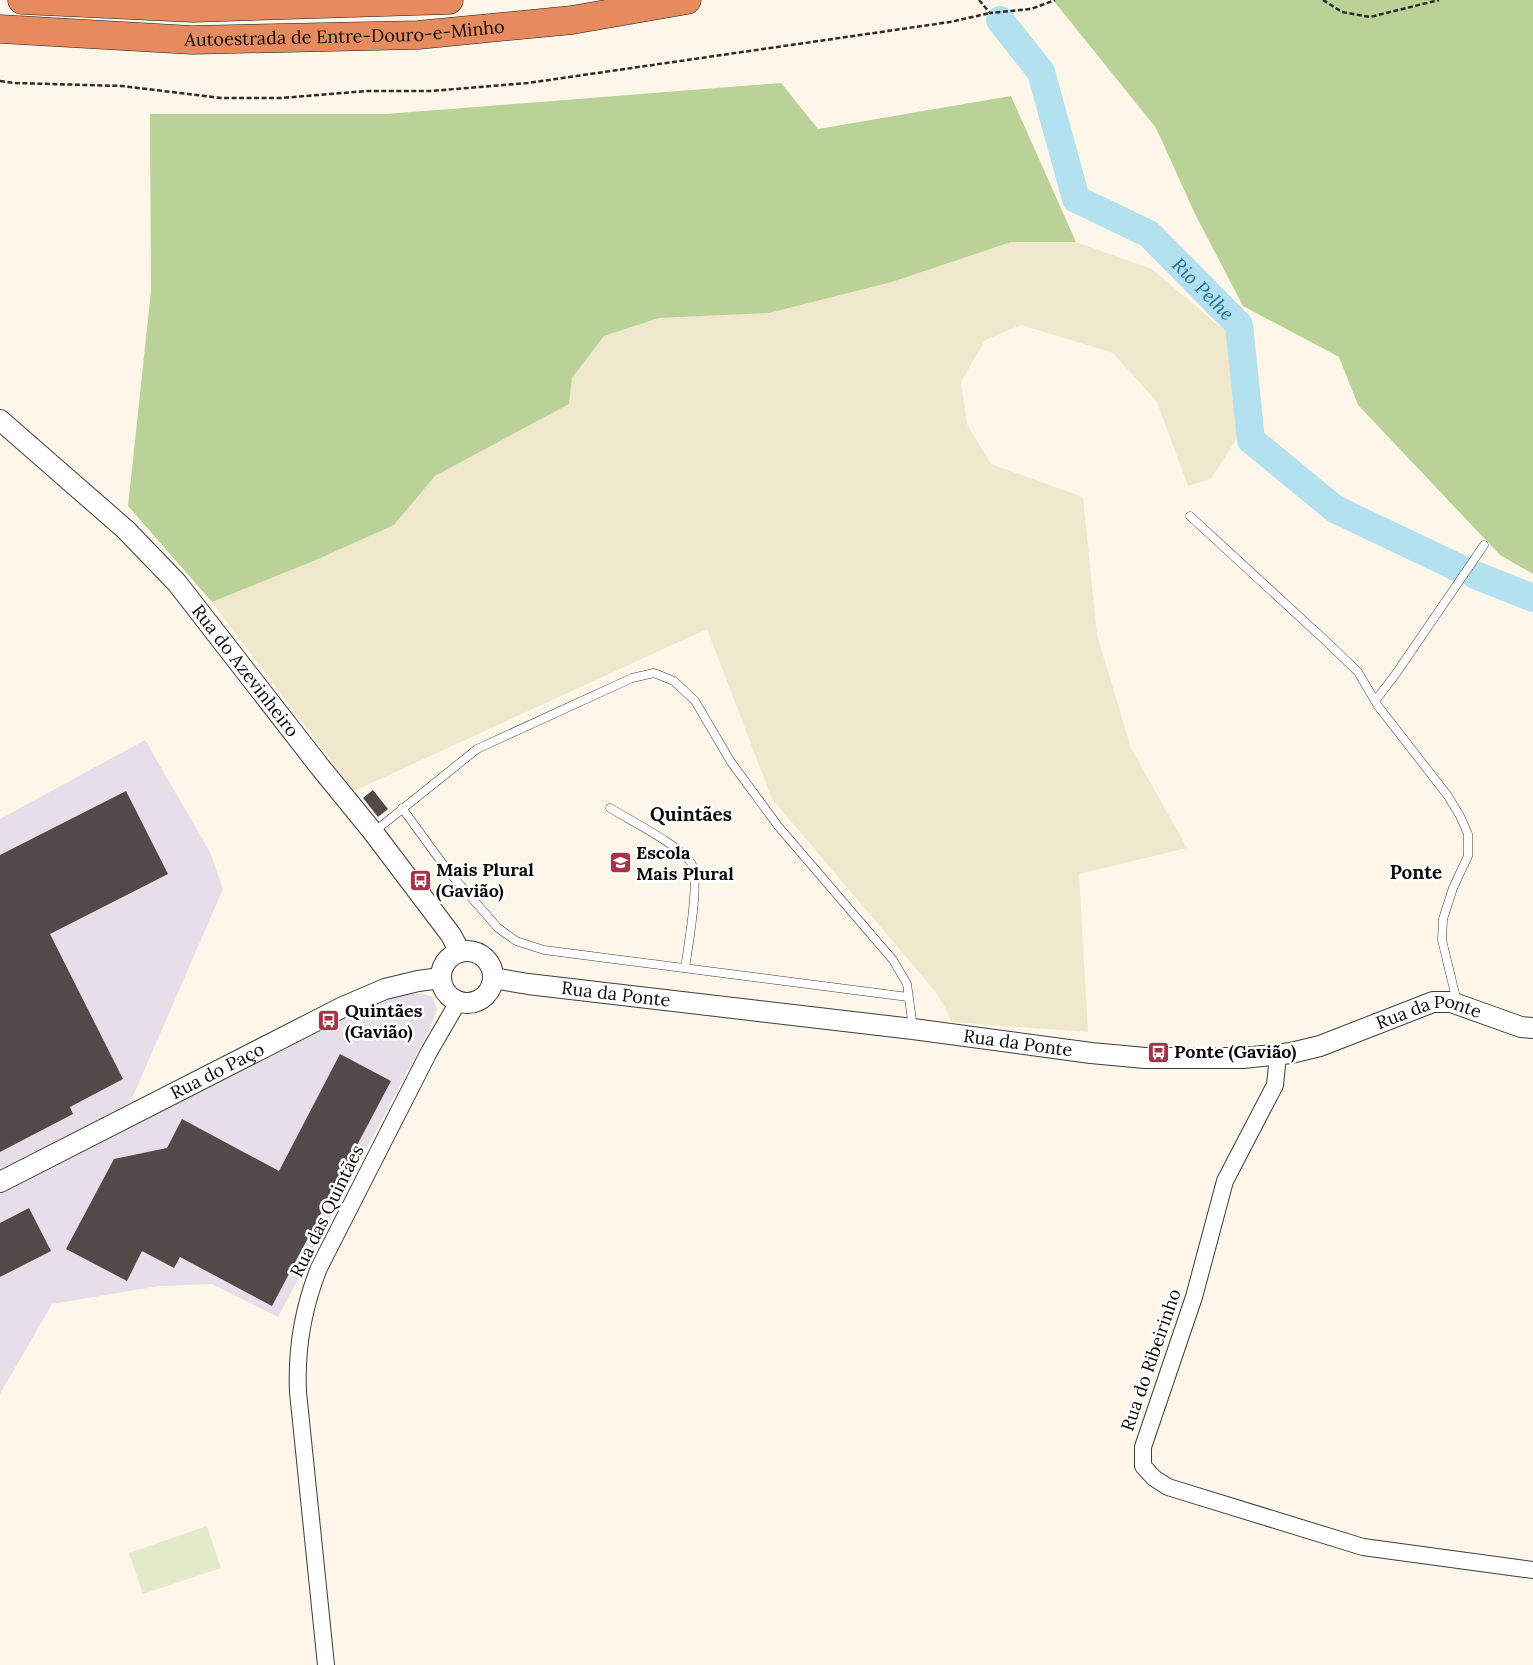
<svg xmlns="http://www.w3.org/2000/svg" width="1533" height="1665" viewBox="0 0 1533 1665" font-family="Lora,serif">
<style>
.industrial{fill:#e6dfe9}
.farmland{fill:#f0e8cd}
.forest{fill:#bad298}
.pitch{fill:#e4ebc8}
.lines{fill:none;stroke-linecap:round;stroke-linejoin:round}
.river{stroke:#b3e1ef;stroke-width:28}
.building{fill:#524a48}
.service-casing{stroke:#3d3d3d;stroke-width:9}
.minor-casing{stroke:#3d3d3d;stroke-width:18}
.tertiary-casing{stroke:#3d3d3d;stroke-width:22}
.motorway-casing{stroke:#1b1b1b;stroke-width:29}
.path{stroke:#2c2c2c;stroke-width:2.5;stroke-dasharray:5 2.5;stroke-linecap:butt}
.service{stroke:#fff;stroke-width:8}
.minor{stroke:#fff;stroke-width:16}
.tertiary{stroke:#fff;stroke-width:20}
.motorway{stroke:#e68a5f;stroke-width:28}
.labels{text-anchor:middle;stroke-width:5;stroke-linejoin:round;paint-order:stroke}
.street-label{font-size:18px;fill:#0a0a0a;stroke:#fff}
.poi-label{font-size:18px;font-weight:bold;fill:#0a0a0a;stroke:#fff;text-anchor:start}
.water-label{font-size:19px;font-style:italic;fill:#216e8e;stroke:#fff}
.neighbourhood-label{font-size:19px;font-weight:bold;fill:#0a0a0a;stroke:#fff}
</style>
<rect width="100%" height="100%" fill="#fdf6e9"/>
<path class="industrial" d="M145,740L210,852L223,889L130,1103L0,1172V819Z
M408,993L424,994L433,997L437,1010L429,1030L278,1317L212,1284L159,1286L52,1304L0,1394V1194L379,999Z"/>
<path class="farmland" d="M1011,242H1076L1152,269L1226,332L1241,432L1211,479L1188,486L1157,402L1113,353L1021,325L985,340L961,382L967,424L991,464L1083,497L1097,635L1131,748L1187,848L1079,874L1088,1032L951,1022L946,1009L935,991L772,799L707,629L354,791L212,602L316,560L394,525L435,476L569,404L572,378L604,336L659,318L769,313L892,282Z"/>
<path class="forest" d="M1053,0H1533V574L1500,555L1358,405L1339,357L1243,306L1196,216L1156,128Z
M781,83L818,129L1011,96L1076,242H1011L892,282L769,313L659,318L604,336L572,378L569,404L435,476L394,525L316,560L212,602L128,506L151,291L150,114H386Z"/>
<path class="pitch" d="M207,1526L221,1568L143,1594L129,1553Z"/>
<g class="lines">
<g class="river">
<path id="s1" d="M1000,20L1041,72L1076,199L1149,234L1239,325L1251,440L1335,509L1463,570"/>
<path d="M1475,575L1533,598"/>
</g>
</g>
<path class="building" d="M373,790L388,809L378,817L363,798Z
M126,791L168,874L50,934L123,1079L70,1107L73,1114L0,1152V855Z
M340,1054L391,1081L272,1306L180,1257L174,1268L142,1251L127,1281L66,1249L114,1159L167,1148L182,1119L279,1171Z
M29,1208L51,1251L0,1277V1223Z"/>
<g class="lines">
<defs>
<path id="service" d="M1190,516L1328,643L1358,672L1378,706L1448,796L1460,816L1468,834V856L1453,888L1443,919L1442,940L1457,1002
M1375,701L1395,675L1484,545
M402,808L448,871L498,928L516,941L544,950L908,997
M610,808C629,820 684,847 692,865C700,880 688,948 685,968
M375,831L477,749L632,678L654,673L674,681L695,701L731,762L778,826L893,960L907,984L913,1028"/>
<path id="minor" d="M1278,1055L1275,1085L1225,1181L1194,1297L1143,1447V1466L1154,1478L1168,1487L1363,1547L1533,1570
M326,1665L298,1392C296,1348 303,1308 319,1268L429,1052L458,1002"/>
<g id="tertiary">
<path id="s2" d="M0,420L126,530L177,583L320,767L373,832L451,935L460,952"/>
<circle cx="467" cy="977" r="26"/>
<path id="s3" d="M493,978L528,984L913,1029L1091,1053L1145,1058H1243L1291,1053L1320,1046L1433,1002H1451L1521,1027L1533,1028"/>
<path id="s4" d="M0,1182L343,1007L385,989L418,981L441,978"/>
</g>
<g id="motorway">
<path d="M22,0L193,8L449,0"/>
<path id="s5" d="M0,29L192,40L418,35L572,20L687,0"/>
</g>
</defs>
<use href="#service" class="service-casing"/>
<use href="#minor" class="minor-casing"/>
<use href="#tertiary" class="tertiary-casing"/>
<use href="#motorway" class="motorway-casing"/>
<path class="path" d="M979,0L990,13L1031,9L1055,0
M1323,0L1342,12L1370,17L1439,0
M0,81L15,83L122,86L221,98H281L367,91H431L528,83L950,22L990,13"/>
<use href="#service" class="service"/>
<use href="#minor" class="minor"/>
<use href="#tertiary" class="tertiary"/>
<use href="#motorway" class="motorway"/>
</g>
<defs>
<symbol id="school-square" viewBox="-11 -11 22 22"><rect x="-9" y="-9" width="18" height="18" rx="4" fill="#ab3148" stroke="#fff"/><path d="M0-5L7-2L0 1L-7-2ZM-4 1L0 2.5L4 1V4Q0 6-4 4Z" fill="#fff"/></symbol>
<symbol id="bus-square" viewBox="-11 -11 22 22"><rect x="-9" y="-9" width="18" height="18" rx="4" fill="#ab3148" stroke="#fff"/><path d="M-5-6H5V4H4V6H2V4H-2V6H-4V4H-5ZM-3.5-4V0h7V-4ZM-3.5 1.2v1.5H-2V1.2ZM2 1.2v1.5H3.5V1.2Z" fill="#fff"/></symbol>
</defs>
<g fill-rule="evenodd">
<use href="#school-square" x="608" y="850" width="25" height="25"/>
<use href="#bus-square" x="408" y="868" width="25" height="25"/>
<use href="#bus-square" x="316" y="1008" width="25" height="25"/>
<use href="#bus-square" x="1146" y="1040" width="25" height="25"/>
</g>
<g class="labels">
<g class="street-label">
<text dy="6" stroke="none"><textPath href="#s5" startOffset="345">Autoestrada de Entre-Douro-e-Minho</textPath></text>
<text dy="6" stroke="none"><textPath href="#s2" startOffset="352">Rua do Azevinheiro</textPath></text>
<text dy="6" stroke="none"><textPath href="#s3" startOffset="124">Rua da Ponte</textPath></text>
<text dy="6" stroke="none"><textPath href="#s3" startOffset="949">Rua da Ponte</textPath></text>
<text dy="6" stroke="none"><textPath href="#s3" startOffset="529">Rua da Ponte</textPath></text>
<text dy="6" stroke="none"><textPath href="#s4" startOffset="244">Rua do Paço</textPath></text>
<text transform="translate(327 1211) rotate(-64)" y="6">Rua das Quintães</text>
<text transform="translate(1151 1360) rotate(-71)" y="6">Rua do Ribeirinho</text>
</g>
<g class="poi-label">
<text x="636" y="859">Escola<tspan x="636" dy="21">Mais Plural</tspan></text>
<text x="436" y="876">Mais Plural<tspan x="436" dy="21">(Gavião)</tspan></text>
<text x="345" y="1017">Quintães<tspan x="345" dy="21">(Gavião)</tspan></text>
<text x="1174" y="1058">Ponte (Gavião)</text>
</g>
<g class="water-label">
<text dy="7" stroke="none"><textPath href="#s1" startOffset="356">Rio Pelhe</textPath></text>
</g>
<g class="neighbourhood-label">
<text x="691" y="821">Quintães</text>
<text x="1416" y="879">Ponte</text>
</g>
</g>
</svg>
